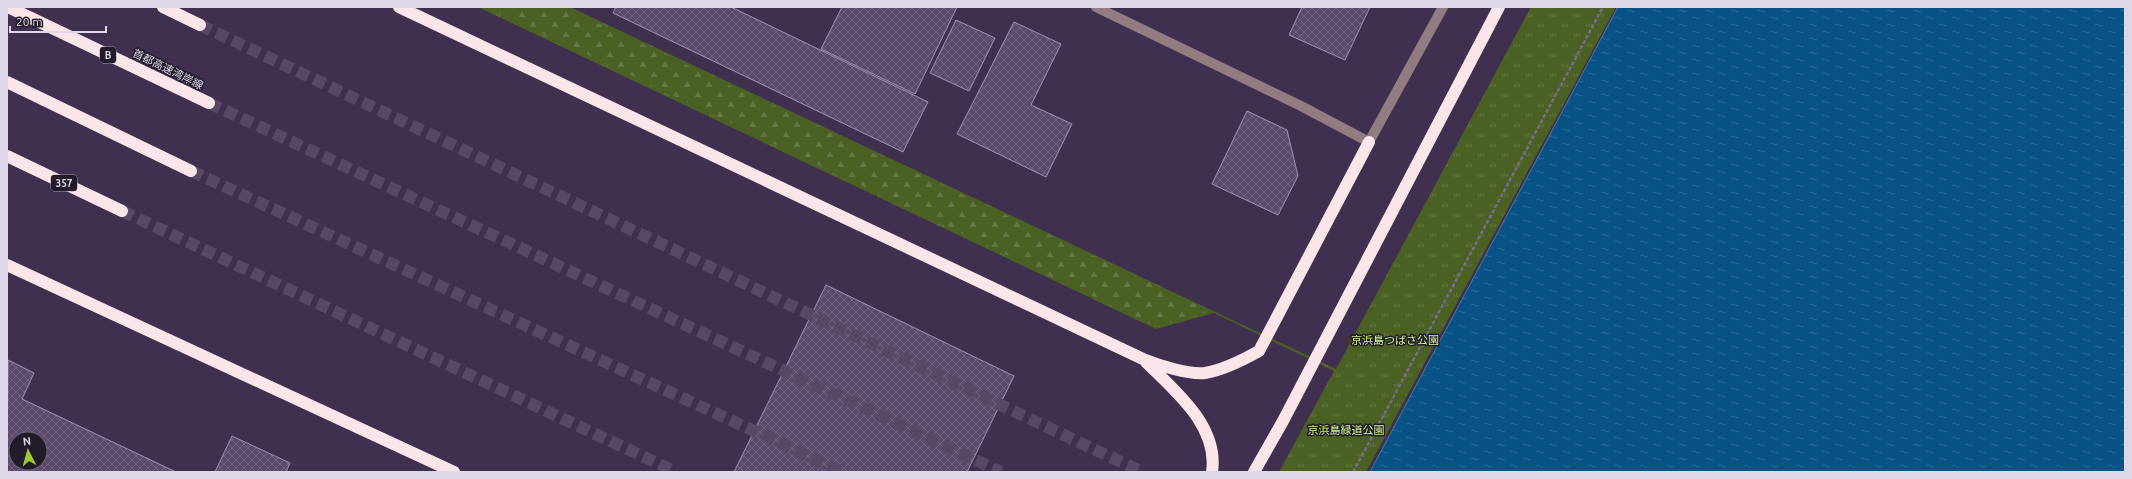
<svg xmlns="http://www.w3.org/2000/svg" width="2132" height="479" viewBox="0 0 2132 479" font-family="Ubuntu,'Noto Sans JP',sans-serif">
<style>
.grass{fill:url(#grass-tufts)}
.forest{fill:url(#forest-firs)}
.water{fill:url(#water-ripples);stroke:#487aa3}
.building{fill:url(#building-cross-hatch);stroke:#a392b6;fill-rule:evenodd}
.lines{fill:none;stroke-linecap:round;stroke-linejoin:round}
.highway-tunnel{stroke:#574966;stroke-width:12;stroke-dasharray:12 6;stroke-linecap:butt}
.path{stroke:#786c87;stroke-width:2.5;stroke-dasharray:4 2;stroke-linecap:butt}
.minor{stroke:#917d81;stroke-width:10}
.highway{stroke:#fae6e9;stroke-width:12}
.labels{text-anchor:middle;stroke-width:3;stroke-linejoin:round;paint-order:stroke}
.shield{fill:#221c2a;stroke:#a69eb0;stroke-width:1}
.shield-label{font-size:10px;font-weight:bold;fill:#ded6e9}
.street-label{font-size:11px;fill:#ded6e9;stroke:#221c2a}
.park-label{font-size:11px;fill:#cef58e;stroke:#221c2a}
</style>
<defs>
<pattern id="grass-tufts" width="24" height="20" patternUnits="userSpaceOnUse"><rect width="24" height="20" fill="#4b6023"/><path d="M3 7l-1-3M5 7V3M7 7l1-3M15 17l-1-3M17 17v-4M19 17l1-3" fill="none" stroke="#647643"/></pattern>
<pattern id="forest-firs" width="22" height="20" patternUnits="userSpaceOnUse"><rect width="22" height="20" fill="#4b6023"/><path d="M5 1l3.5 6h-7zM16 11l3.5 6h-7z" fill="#647643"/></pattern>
<pattern id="water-ripples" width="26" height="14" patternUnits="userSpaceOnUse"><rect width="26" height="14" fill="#085385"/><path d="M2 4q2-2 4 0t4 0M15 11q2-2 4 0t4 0" fill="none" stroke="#2c6b96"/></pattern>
<pattern id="building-cross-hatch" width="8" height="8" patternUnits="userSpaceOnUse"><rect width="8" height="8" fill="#594a6b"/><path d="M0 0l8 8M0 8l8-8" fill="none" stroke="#706380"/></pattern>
</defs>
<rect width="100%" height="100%" fill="#3f304f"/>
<path class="grass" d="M478,7H570L1336,369L1531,7H1616L1366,472H1279L1334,371L1214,313L1156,329Z"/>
<path class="forest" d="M488,7H563L1210,311L1157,327Z"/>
<path class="water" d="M1618,7H2125V472H1370Z"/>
<path class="building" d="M616,7H731L928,102L903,152L613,13Z
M842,7H957L915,94L821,49Z
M1302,7H1370L1345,60L1289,35Z
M956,20L995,38L969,91L930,73Z
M1014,22L1061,44L1031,105L1072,124L1046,177L957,134Z
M1247,111L1287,130L1298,176L1278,215L1212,184Z
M826,285L1014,376L967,472H734Z
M8,360L34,373L22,399L176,472H7ZM16,439H40V463H16Z
M232,436L290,463L286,472H215Z"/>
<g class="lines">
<path class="highway-tunnel" d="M200,25L1142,472
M209,103L1001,472
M191,171L843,472
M122,211L676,472"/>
<path class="path" d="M1353,472L1603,7"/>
<path class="minor" d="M1096,7L1301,106L1369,142L1443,7"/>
<path class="highway" d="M8,7L209,103
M163,7L200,25
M399,7L1143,359C1158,365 1189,375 1205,373C1224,370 1243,360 1259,351L1369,142
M7,82L191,171
M7,156L122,211
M7,265L454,472
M1146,362C1175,391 1219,426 1212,472
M1254,472L1283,421L1499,7"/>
</g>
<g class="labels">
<g class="shield">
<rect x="100" y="47" width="16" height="16" rx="3"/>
<rect x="51" y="175" width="26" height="16" rx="3"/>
</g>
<g class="shield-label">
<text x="108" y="59">B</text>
<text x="64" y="187">357</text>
</g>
<g class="street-label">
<text transform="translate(168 69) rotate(26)" y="4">首都高速湾岸線</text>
</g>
<g class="park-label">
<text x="1395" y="344">京浜島つばさ公園</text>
<text x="1346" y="434">京浜島緑道公園</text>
</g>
</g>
<rect width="2132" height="479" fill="none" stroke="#ded6e9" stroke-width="16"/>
<g transform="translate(28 451) rotate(354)"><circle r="19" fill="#221c2a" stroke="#6d6676"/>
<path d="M0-3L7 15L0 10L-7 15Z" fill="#9bcb33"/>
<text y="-6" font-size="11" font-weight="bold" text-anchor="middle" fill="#ded6e9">N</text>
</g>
<path d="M10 26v6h96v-6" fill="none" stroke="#ded6e9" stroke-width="2"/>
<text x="16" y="26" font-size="12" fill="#ded6e9" stroke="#221c2a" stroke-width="3" paint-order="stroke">20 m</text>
</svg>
